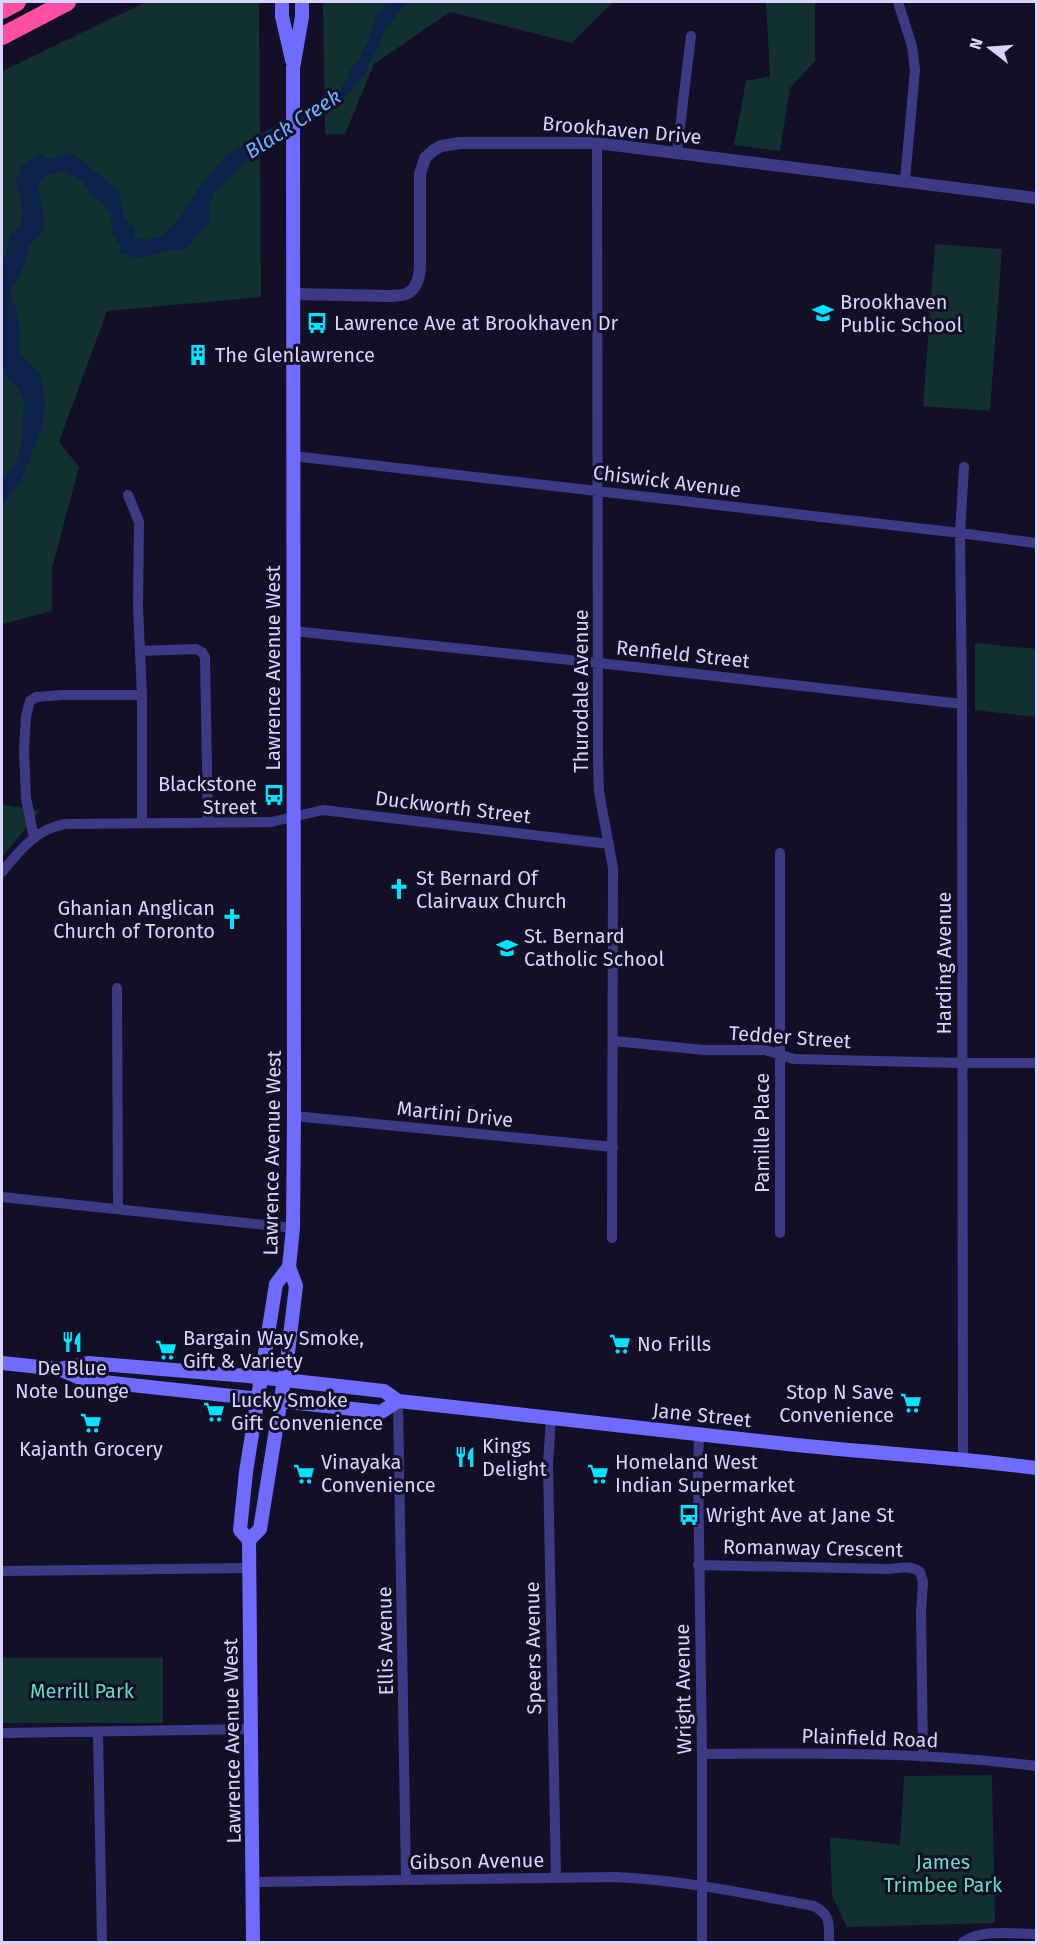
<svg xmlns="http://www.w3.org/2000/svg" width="1038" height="1944" viewBox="0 0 1038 1944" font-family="'Fira Sans',sans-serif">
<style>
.green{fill:#12302f}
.water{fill:#0c2248}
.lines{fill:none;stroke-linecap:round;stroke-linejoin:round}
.minor{stroke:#3d3a85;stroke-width:10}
.tertiary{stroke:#3d3a85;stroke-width:12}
.secondary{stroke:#6f6bff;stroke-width:14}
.motorway{stroke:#ff4fa3;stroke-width:18}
.labels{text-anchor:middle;stroke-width:6;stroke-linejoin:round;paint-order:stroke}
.street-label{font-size:20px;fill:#d9d4ff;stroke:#130f26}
.poi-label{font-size:20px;fill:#d9d4ff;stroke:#130f26;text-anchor:start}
.park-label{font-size:20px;fill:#5fe0c0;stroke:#130f26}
.water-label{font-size:21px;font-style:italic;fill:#62b6ff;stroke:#130f26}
</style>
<rect width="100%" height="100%" fill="#130f26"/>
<path class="green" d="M146,2H259L261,297L107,311L59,442L79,467L52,568V611L2,624V71Z
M323,2H613L572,43L450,12L374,64L345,134H325Z
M766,2H815V61L790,88L780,151L734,145L746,81L770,76Z
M935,244L1002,249L990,411L923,406Z
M975,643L1036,649V717L975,710Z
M2,804L40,811L2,857Z
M2,1658H163V1723H2Z
M992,1775L995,1923L847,1927L832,1896L830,1837L900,1845L904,1776Z"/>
<path class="water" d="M394,2H407L386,29L364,75L350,92L326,113L263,154L241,164L237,170L214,193L209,206L211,221L184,250H170L149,256L135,258L120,253V245L112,234L111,212L88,191L82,181L64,171L47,176L38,182C38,198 44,211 45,227L35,241L27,245C30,262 17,278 10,293L19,319L20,355L29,362L40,375L45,401L42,427L25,471L19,484L2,507V481L18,458L22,439L24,401L16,385L6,377L2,364V259C7,251 8,246 10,237C12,232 16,230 19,226C28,210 17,194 15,179L20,173L21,166L42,154L48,159L69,152L89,166L118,191L124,217L135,229V238L145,240L162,236L177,222L204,181L226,156L261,133L329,97L340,89L347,80L351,68L358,61L370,37L376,17L384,6Z"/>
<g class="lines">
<path class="minor" d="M898,2L912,46L915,70L905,180
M597,143L598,759L599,792L613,868L612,1238
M677,152L691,36
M293,456L960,533L1036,543
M128,495L139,522L138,607L142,695V823
M293,631L599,663L962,704
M140,651L196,649L202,652L205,657L208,823
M34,838L26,798L24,750L26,716L30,701L36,697L62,695H142
M2,872C19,851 36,829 65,824L271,822L323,810L609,844
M117,988L118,1208
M614,1041L704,1050H765L794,1059L961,1063H1036
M294,1116L613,1147
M2,1197L293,1228
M780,1233V853
M398,1401L406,1880
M551,1418L548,1464L556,1878
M699,1435L698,1467L702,1754V1942
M963,1460L962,704L960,533L964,467
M698,1565L889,1569C900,1568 911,1565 920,1572L923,1582L921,1612L923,1757
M2,1571L249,1568
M98,1732L102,1942
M2,1733L251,1729
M702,1754C813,1753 926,1752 1036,1766
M253,1882L616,1877C683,1880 748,1894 814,1906C831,1915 829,1924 829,1942
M963,1942C979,1929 1015,1934 1036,1934"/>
<path class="tertiary" d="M293,294L390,296C395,295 402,296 406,294C418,289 420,274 420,263V174L425,158L434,150L441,146L460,143H597L1036,198"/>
<path class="secondary" d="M282,2V16L292,60
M2,1363L59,1369L88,1363L248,1376L384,1391L398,1401C528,1415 658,1430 787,1444C870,1453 954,1457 1036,1468
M59,1369L85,1380L381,1412L398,1401
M249,1540L260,1529L287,1361L296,1286L289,1267L293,1228L294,1116L293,100V68L302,17V2
M253,1942L249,1540L240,1530L246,1472L276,1284L289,1267"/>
<path class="motorway" d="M2,10L17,2
M2,36L67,2"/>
</g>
<defs>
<symbol id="school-bare" viewBox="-9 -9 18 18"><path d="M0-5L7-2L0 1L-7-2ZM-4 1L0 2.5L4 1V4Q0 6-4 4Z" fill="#00e5ff" stroke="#130f26" stroke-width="2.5" paint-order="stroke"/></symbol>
<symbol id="bus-bare" viewBox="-9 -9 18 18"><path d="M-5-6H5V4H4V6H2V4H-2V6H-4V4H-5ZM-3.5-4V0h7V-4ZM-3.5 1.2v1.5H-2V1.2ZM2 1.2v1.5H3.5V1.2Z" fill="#00e5ff" stroke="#130f26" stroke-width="2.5" paint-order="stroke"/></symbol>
<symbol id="building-bare" viewBox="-9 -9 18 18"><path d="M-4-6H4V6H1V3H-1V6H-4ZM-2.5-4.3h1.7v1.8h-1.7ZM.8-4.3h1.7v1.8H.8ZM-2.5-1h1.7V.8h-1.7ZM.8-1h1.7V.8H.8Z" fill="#00e5ff" stroke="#130f26" stroke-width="2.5" paint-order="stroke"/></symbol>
<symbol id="church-bare" viewBox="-9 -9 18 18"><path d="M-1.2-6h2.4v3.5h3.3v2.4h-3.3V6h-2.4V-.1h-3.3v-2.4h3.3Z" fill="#00e5ff" stroke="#130f26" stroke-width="2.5" paint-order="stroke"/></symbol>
<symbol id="restaurant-bare" viewBox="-9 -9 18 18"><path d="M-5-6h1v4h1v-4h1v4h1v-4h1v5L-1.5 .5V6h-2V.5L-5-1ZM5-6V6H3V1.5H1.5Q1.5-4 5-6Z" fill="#00e5ff" stroke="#130f26" stroke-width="2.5" paint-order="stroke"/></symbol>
<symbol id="supermarket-bare" viewBox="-9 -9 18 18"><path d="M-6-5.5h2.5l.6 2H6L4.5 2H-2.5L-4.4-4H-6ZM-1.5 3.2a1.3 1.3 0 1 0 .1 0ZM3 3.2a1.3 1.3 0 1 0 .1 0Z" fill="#00e5ff" stroke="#130f26" stroke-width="2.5" paint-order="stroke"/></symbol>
</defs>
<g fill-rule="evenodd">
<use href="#school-bare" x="808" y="298" width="30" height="30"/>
<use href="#bus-bare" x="302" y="308" width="30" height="30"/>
<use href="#building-bare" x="183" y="340" width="30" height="30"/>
<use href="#bus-bare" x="259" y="780" width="30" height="30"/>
<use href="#church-bare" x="384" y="874" width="30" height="30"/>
<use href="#church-bare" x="217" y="904" width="30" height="30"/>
<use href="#school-bare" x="492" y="933" width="30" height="30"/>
<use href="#restaurant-bare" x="57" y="1327" width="30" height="30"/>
<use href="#supermarket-bare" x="605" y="1329" width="30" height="30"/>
<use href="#supermarket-bare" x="151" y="1335" width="30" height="30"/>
<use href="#supermarket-bare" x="896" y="1388" width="30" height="30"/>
<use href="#supermarket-bare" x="199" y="1397" width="30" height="30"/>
<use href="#supermarket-bare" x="76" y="1408" width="30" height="30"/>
<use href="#restaurant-bare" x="450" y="1442" width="30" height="30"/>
<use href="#supermarket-bare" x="289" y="1459" width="30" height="30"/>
<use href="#supermarket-bare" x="583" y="1459" width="30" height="30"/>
<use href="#bus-bare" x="674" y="1500" width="30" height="30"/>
</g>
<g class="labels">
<g class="street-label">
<text transform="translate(622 130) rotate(5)" y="7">Brookhaven Drive</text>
<text transform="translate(667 481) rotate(7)" y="7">Chiswick Avenue</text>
<text transform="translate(683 654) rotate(6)" y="7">Renfield Street</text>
<text transform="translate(273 668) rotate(-90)" y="7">Lawrence Avenue West</text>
<text transform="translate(581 691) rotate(-90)" y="7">Thurodale Avenue</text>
<text transform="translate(453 807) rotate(7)" y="7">Duckworth Street</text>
<text transform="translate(944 963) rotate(-90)" y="7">Harding Avenue</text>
<text transform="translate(790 1037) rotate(4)" y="7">Tedder Street</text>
<text transform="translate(455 1114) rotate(6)" y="7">Martini Drive</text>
<text transform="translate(762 1133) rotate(-90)" y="7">Pamille Place</text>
<text transform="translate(272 1153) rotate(-89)" y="7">Lawrence Avenue West</text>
<text transform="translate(702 1415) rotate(6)" y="7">Jane Street</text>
<text transform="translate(813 1548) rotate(1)" y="7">Romanway Crescent</text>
<text transform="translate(385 1641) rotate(-91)" y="7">Ellis Avenue</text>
<text transform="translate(533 1648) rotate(-91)" y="7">Speers Avenue</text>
<text transform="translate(683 1689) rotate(-91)" y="7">Wright Avenue</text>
<text transform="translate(870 1738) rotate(2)" y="7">Plainfield Road</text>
<text transform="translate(232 1741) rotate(-91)" y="7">Lawrence Avenue West</text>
<text transform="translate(477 1861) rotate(-1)" y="7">Gibson Avenue</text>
</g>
<g class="poi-label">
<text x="840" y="309">Brookhaven<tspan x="840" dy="23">Public School</tspan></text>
<text x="334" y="330">Lawrence Ave at Brookhaven Dr</text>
<text x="215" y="362">The Glenlawrence</text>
<text x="257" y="791" text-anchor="end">Blackstone<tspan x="257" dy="23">Street</tspan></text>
<text x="416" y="885">St Bernard Of<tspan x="416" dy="23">Clairvaux Church</tspan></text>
<text x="215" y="915" text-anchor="end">Ghanian Anglican<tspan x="215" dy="23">Church of Toronto</tspan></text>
<text x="524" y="943">St. Bernard<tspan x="524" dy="23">Catholic School</tspan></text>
<text x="183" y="1345">Bargain Way Smoke,<tspan x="183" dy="23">Gift &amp; Variety</tspan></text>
<text x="637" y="1351">No Frills</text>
<text x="72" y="1375" text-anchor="middle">De Blue<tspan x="72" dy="23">Note Lounge</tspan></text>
<text x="894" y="1399" text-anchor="end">Stop N Save<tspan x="894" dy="23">Convenience</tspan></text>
<text x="231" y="1407">Lucky Smoke<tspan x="231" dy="23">Gift Convenience</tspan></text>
<text x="482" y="1453">Kings<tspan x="482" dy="23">Delight</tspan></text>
<text x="91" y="1456" text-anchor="middle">Kajanth Grocery</text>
<text x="321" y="1469">Vinayaka<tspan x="321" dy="23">Convenience</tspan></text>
<text x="615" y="1469">Homeland West<tspan x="615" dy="23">Indian Supermarket</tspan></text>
<text x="706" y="1522">Wright Ave at Jane St</text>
</g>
<g class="park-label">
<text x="82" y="1698">Merrill Park</text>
<text x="943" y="1869">James<tspan x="943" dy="23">Trimbee Park</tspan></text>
</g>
<g class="water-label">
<text transform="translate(293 124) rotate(-33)" y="7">Black Creek</text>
</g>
</g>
<rect width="1038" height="1944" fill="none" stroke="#d9d4ff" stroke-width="6"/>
<g transform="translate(990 48) rotate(287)" stroke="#130f26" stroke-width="4.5" paint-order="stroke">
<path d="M0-4.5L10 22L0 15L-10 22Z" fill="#d9d4ff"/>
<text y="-9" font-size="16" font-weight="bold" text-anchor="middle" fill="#d9d4ff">N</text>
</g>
</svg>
